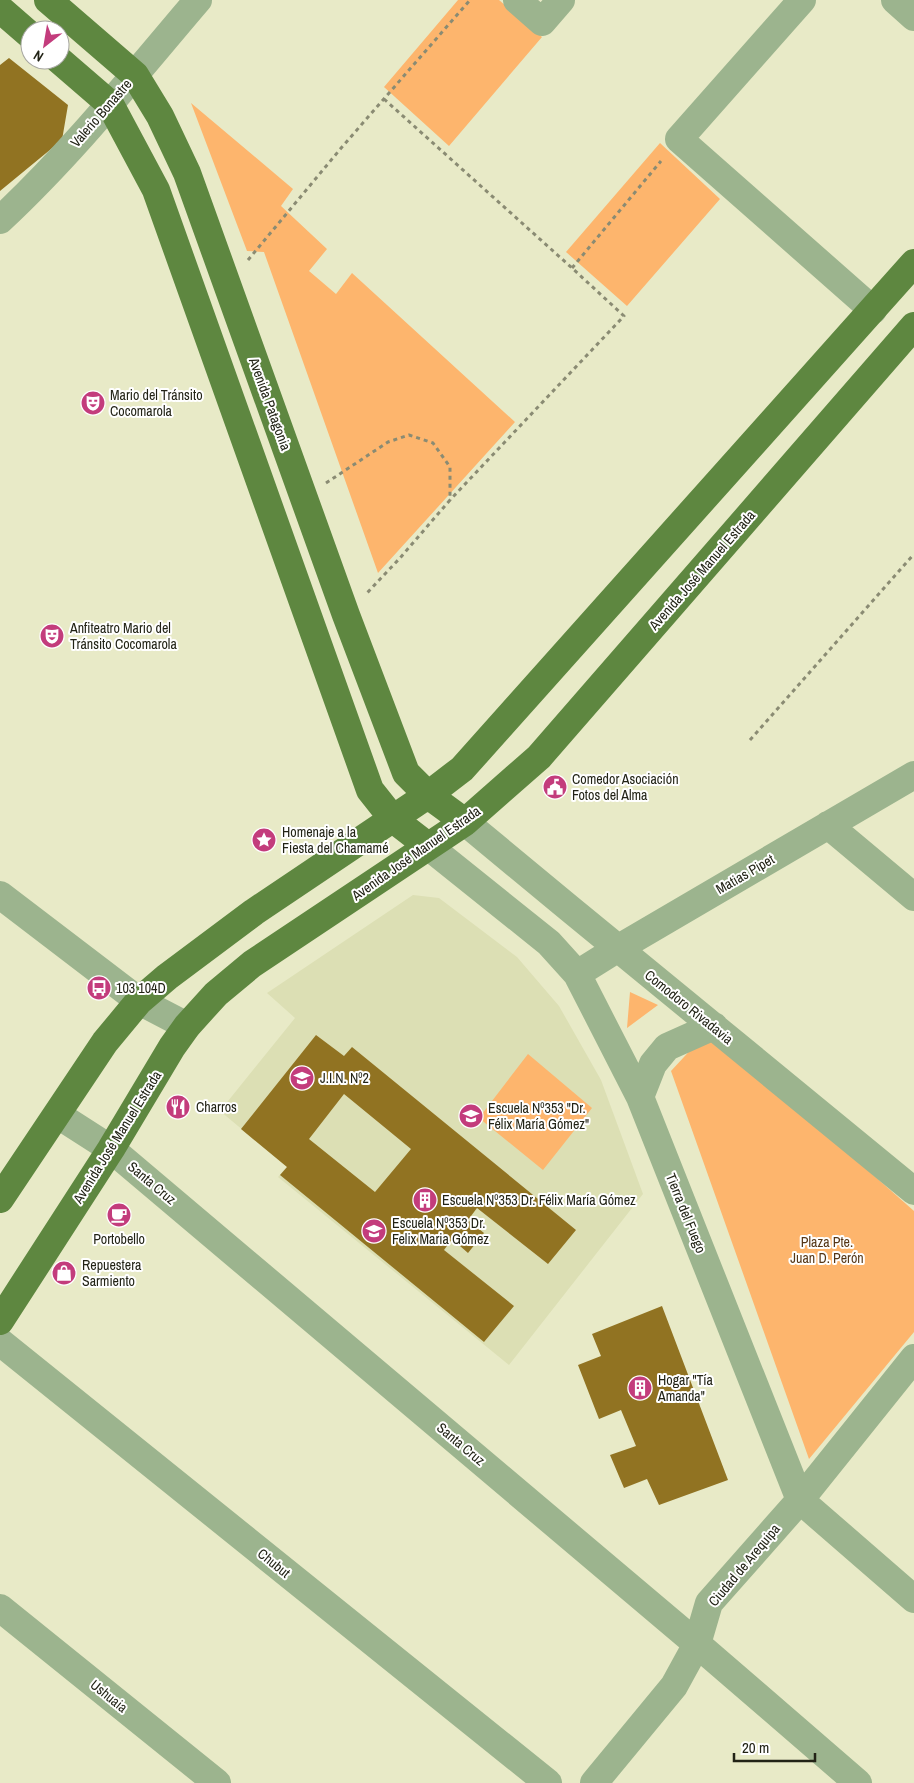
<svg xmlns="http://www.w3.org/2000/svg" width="914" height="1783" viewBox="0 0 914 1783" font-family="'Archivo Narrow',sans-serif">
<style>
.built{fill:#dcdfb4}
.green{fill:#fdb56d}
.building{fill:#917322;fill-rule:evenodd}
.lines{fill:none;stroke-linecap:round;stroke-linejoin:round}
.path{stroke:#8a8b73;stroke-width:3;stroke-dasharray:4 4;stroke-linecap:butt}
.minor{stroke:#9cb48e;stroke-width:28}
.major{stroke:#5e8740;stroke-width:28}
.labels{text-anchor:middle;stroke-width:4;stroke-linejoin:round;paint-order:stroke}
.street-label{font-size:14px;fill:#222316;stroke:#fff}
.poi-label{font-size:14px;fill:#222316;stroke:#fff;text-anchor:start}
.park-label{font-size:14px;fill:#563717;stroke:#fff}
</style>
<rect width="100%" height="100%" fill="#e8eac7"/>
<path class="built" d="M413,895L439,898L517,957L559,1006L601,1080L643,1194L509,1365L278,1177L287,1167L220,1111L295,1018L267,993Z"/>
<path class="green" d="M458,0H499L542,37L449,146L384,87Z
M191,103L293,189L281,206L327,249L309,271L336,294L352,273L515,422L378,573L264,252L247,251Z
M660,143L720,199L627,306L566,252Z
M630,992L658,1005L627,1028Z
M709,1030L914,1211V1332L809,1459L671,1071Z
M528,1054L592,1108L543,1170L479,1118Z"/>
<path class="building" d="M9,58L68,105L62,140L0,191V65Z
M316,1035L344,1056L352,1047L576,1230L548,1264L477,1208L468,1220L484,1233L468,1253L452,1239L444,1250L514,1306L484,1342L280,1175L287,1167L241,1129ZM344,1094L411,1149L375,1192L309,1139Z
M662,1306L728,1480L659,1505L647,1479L624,1488L610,1455L636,1446L621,1410L599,1419L578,1365L601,1356L592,1334Z"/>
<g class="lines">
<path class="path" d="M384,99L572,268L624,316L450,500
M248,260L342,147L470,0
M572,268L661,161
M326,483L388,442L409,435L433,443L450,467V500L400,558L367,593
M750,740L914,554"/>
<path class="minor" d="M517,0L542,22L561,0
M802,0L679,139L873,310
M895,0L914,17
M0,220C72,153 134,75 198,0
M465,822C614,946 765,1068 914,1191
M828,825L914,897
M428,846L549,943L577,974L640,1097L800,1500L914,1599
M0,895L139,1001L187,1026
M577,974L617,949L914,775
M640,1097L653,1064L667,1047L714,1026
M58,1115L111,1149L697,1644L858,1783
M0,1342L548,1783
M0,1608L217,1783
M594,1783L674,1686L697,1644L709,1603L800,1500L914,1358"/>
<path class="major" d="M48,0L135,75L160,116L187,173L346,615L406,773L428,795L465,822
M0,9L30,35
M59,60L110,104L156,190L370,790L393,819L428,846
M0,1199L105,1042L139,1001L167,977L254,912L428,795L462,769L914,263
M0,1321L111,1149L172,1047L187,1026L216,994L252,964L465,822L539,757L914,326"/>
</g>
<defs>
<symbol id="theatre-disc" viewBox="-11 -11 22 22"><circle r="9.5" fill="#c33c7c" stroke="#fff"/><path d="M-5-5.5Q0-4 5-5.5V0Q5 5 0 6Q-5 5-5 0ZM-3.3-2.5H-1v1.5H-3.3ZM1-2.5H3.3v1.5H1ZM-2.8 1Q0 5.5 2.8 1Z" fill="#fff"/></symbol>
<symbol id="civic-disc" viewBox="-11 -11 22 22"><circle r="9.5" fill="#c33c7c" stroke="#fff"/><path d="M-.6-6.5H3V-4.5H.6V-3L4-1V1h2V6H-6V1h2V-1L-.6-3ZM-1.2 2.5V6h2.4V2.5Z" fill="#fff"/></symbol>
<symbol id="sight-disc" viewBox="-11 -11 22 22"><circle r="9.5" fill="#c33c7c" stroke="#fff"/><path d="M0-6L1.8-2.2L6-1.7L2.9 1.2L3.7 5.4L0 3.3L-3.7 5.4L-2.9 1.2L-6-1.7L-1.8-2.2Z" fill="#fff"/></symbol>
<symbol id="bus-disc" viewBox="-11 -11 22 22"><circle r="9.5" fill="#c33c7c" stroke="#fff"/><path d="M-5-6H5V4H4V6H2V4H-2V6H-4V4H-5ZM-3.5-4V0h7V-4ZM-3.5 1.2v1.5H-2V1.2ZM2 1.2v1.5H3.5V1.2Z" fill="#fff"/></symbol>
<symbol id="school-disc" viewBox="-11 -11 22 22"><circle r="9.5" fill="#c33c7c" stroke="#fff"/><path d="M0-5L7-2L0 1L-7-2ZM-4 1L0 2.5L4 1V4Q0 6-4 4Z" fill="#fff"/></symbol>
<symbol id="restaurant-disc" viewBox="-11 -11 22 22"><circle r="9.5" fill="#c33c7c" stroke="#fff"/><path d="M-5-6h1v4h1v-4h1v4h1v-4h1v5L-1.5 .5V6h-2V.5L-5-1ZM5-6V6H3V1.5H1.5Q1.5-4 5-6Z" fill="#fff"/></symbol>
<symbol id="building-disc" viewBox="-11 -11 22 22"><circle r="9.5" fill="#c33c7c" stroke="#fff"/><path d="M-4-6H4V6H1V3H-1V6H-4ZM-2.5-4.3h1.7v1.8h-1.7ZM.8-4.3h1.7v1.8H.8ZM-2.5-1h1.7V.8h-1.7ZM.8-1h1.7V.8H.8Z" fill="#fff"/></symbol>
<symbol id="cafe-disc" viewBox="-11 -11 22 22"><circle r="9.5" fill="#c33c7c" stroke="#fff"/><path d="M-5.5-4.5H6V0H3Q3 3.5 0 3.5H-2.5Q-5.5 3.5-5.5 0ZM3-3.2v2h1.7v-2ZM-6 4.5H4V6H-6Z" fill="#fff"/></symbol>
<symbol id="shop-disc" viewBox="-11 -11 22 22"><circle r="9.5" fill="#c33c7c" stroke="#fff"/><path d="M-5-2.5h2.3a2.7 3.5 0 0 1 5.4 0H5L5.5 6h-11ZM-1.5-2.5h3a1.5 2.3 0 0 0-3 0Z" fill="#fff"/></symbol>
</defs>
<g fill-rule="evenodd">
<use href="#theatre-disc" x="79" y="389" width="28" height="28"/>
<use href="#theatre-disc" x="38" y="622" width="28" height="28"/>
<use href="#civic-disc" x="541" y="773" width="28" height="28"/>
<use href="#sight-disc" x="250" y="826" width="28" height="28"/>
<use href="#bus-disc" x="85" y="974" width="28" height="28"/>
<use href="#school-disc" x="288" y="1064" width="28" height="28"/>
<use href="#restaurant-disc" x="164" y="1093" width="28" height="28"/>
<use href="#school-disc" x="457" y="1102" width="28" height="28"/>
<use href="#building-disc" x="411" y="1186" width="28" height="28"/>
<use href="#cafe-disc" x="105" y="1201" width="28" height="28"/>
<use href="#school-disc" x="360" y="1217" width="28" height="28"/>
<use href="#shop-disc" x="50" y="1259" width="28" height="28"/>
<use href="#building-disc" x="626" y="1374" width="28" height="28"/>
</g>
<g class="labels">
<g class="street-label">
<text transform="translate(101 113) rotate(-49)" y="5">Valerio Bonastre</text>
<text transform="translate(270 404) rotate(70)" y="5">Avenida Patagonia</text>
<text transform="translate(702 570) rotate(-49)" y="5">Avenida José Manuel Estrada</text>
<text transform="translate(416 853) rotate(-35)" y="5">Avenida José Manuel Estrada</text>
<text transform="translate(745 874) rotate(-30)" y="5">Matias Pipet</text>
<text transform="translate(689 1007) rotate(39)" y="5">Comodoro Rivadavia</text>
<text transform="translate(117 1137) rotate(-58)" y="5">Avenida José Manuel Estrada</text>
<text transform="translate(152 1183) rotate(40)" y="5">Santa Cruz</text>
<text transform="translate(686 1213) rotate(68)" y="5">Tierra del Fuego</text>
<text transform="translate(461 1444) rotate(40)" y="5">Santa Cruz</text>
<text transform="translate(274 1563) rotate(39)" y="5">Chubut</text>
<text transform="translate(744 1565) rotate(-50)" y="5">Ciudad de Arequipa</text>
<text transform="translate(109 1696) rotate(39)" y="5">Ushuaia</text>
</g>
<g class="poi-label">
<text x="110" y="400">Mario del Tránsito<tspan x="110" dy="16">Cocomarola</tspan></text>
<text x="70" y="633">Anfiteatro Mario del<tspan x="70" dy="16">Tránsito Cocomarola</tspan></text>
<text x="572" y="784">Comedor Asociación<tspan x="572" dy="16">Fotos del Alma</tspan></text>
<text x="282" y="837">Homenaje a la<tspan x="282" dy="16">Fiesta del Chamamé</tspan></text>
<text x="116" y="993">103 104D</text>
<text x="320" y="1083">J.I.N. Nº2</text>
<text x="196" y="1112">Charros</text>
<text x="488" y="1113">Escuela Nº353 "Dr.<tspan x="488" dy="16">Félix María Gómez"</tspan></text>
<text x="442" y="1205">Escuela Nº353 Dr. Félix María Gómez</text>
<text x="392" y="1228">Escuela Nº353 Dr.<tspan x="392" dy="16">Felix Maria Gómez</tspan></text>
<text x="119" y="1244" text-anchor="middle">Portobello</text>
<text x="82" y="1270">Repuestera<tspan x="82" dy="16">Sarmiento</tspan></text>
<text x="658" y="1385">Hogar "Tía<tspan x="658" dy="16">Amanda"</tspan></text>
</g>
<g class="park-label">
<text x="827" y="1247">Plaza Pte.<tspan x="827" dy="16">Juan D. Perón</tspan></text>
</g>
</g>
<g transform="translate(45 45) rotate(211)"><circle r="24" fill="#ffffff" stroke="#a7a7a2"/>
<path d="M0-4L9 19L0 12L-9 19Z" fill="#c33c7c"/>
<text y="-8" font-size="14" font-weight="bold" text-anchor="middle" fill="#222316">N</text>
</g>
<path d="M734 1753v8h81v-8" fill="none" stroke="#222316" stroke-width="2.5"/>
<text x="742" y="1753" font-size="15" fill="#222316" stroke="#ffffff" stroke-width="4" paint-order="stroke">20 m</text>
</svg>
